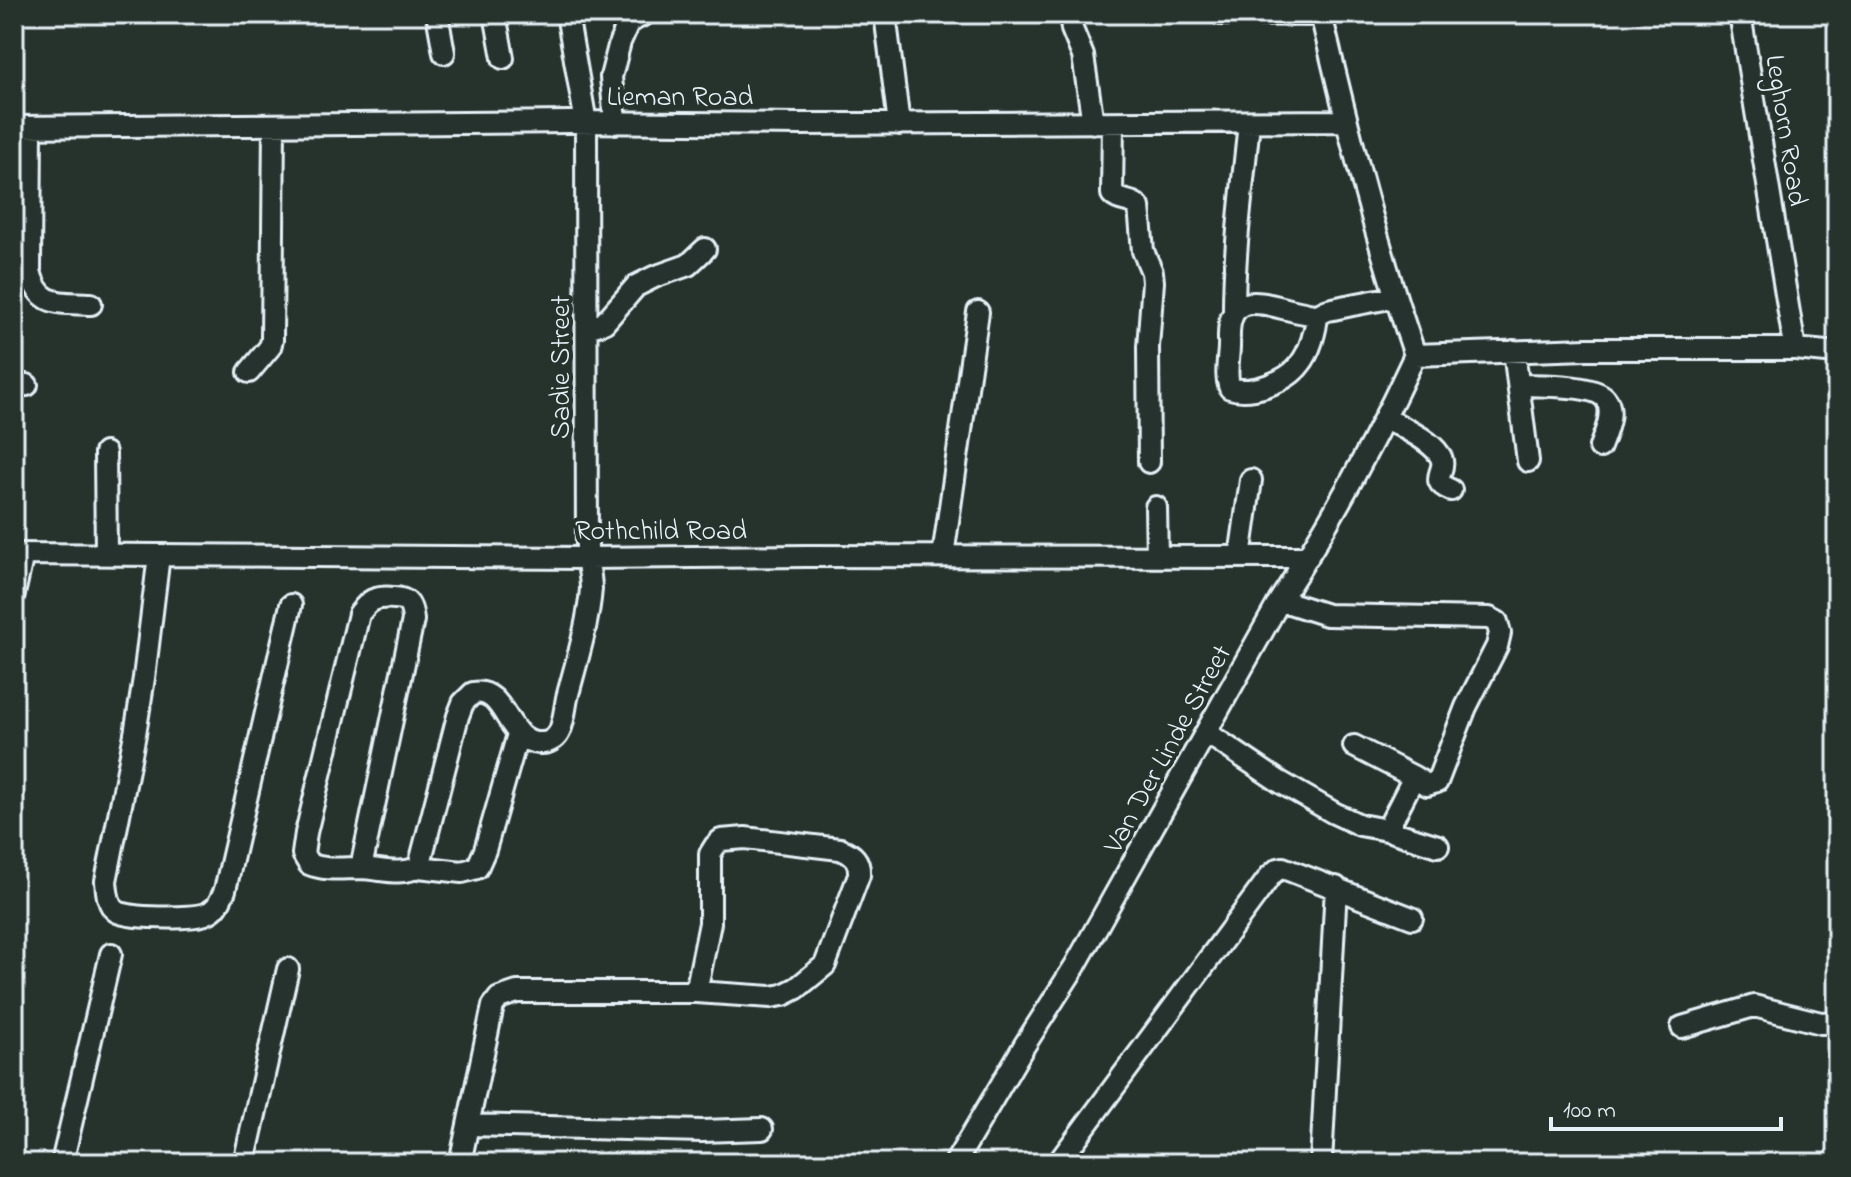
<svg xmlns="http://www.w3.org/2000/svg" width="1851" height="1177" viewBox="0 0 1851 1177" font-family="'Indie Flower',sans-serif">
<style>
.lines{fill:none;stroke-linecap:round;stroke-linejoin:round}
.minor-casing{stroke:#e8f1f8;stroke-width:26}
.minor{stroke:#26332d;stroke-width:20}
.labels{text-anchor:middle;stroke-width:8;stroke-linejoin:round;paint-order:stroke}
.street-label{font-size:28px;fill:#e8f1f8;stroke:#26332d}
</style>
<rect width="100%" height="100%" fill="#26332d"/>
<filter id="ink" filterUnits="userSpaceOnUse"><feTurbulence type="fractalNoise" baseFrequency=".0125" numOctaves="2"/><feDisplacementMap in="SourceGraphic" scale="16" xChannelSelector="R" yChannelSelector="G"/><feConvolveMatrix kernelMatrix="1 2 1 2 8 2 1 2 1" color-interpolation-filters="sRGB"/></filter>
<g filter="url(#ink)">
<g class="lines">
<defs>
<path id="minor" d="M437,14L444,53
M495,14L503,58
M885,14L899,124
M1070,14L1072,29L1083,56L1093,123
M1221,14L1321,15
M1321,14C1348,129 1376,243 1415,355
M1740,14L1795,349
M615,123L611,77L620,42L629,22L645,14
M1113,123L1112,194C1118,202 1132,199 1139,207L1143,251L1152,272L1153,282L1148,347L1149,462
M14,127L570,122L800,124L1346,121
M31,127L30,271C39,308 60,302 91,304
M1234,311C1234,248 1243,185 1249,122
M1317,315C1316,330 1310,352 1300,364C1287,382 1251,395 1230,388C1224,374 1230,355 1229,340C1227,282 1271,308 1305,313C1306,314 1316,315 1317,315C1321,314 1324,311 1328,310C1350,305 1373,301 1395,297
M587,328L604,323L636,286L654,277L688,265L705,249
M1514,351L1528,461
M249,372L270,347L272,340L274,125
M1519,385C1537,386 1593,384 1605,398C1616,411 1605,433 1600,447
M14,386L27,385
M1386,418C1401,427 1429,439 1439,454C1451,470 1425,480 1451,490
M105,453L106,554
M1156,507L1157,557
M14,554L587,558L807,556L1308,557
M159,555L144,678L135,734L106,881C107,891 107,904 116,911C125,919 193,919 205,914C217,910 220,901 225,890L291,605
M943,556L978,312
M1240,557L1251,480
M14,594L23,554
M1280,600L1327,615L1489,618L1497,622L1500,633L1497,646L1466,707L1437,782L1427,785L1414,777L1354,746
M1207,733L1280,782L1334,813L1360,825L1387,830L1438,846
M1387,830L1414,777
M419,867L462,872L477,868L485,850L518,734
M361,868L413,620C412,607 409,598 394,598C387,597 380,597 373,600C367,603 363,609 359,614L306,833L303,854L309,864C326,871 343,868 361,868C382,869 399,876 419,867L458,716L463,703L473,693C507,686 506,746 542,743C548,743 555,739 558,734C563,727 565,708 567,698C576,663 588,626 591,589C591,579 589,569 587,558L586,123L567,14
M1682,1027L1754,1006L1821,1023L1837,1022
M468,1125L702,1131L762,1129
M62,1163L111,954
M244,1163L288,969
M460,1163L493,1006L499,998L517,992H696L771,997L783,995L797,988L825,965L859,875C860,860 853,854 840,849L745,838L721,840L715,846L710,854V923L696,992
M955,1163L1024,1046L1075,966L1280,600C1331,522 1376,439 1415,355L1587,349H1795L1837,353
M1058,1163L1271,875L1278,869L1283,868L1412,918
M1321,1163L1336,887"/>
</defs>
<use href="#minor" class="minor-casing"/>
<use href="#minor" class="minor"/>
</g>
</g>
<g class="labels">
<g class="street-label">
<text x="680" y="105">Lieman Road</text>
<text transform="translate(1788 130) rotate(81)" y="10">Leghorn Road</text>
<text transform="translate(559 367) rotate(-90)" y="10">Sadie Street</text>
<text x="661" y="539">Rothchild Road</text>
<text transform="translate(1166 748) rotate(-61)" y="10">Van Der Linde Street</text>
</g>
</g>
<rect width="1851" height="1177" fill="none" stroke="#26332d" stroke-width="48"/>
<rect x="24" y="24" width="1803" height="1129" fill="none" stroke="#e8f1f8" stroke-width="3" filter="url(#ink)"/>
<path d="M1551 1117v12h230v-12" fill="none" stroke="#e8f1f8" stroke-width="4"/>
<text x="1563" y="1117" font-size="24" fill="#e8f1f8" stroke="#26332d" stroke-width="6" paint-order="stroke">100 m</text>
</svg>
